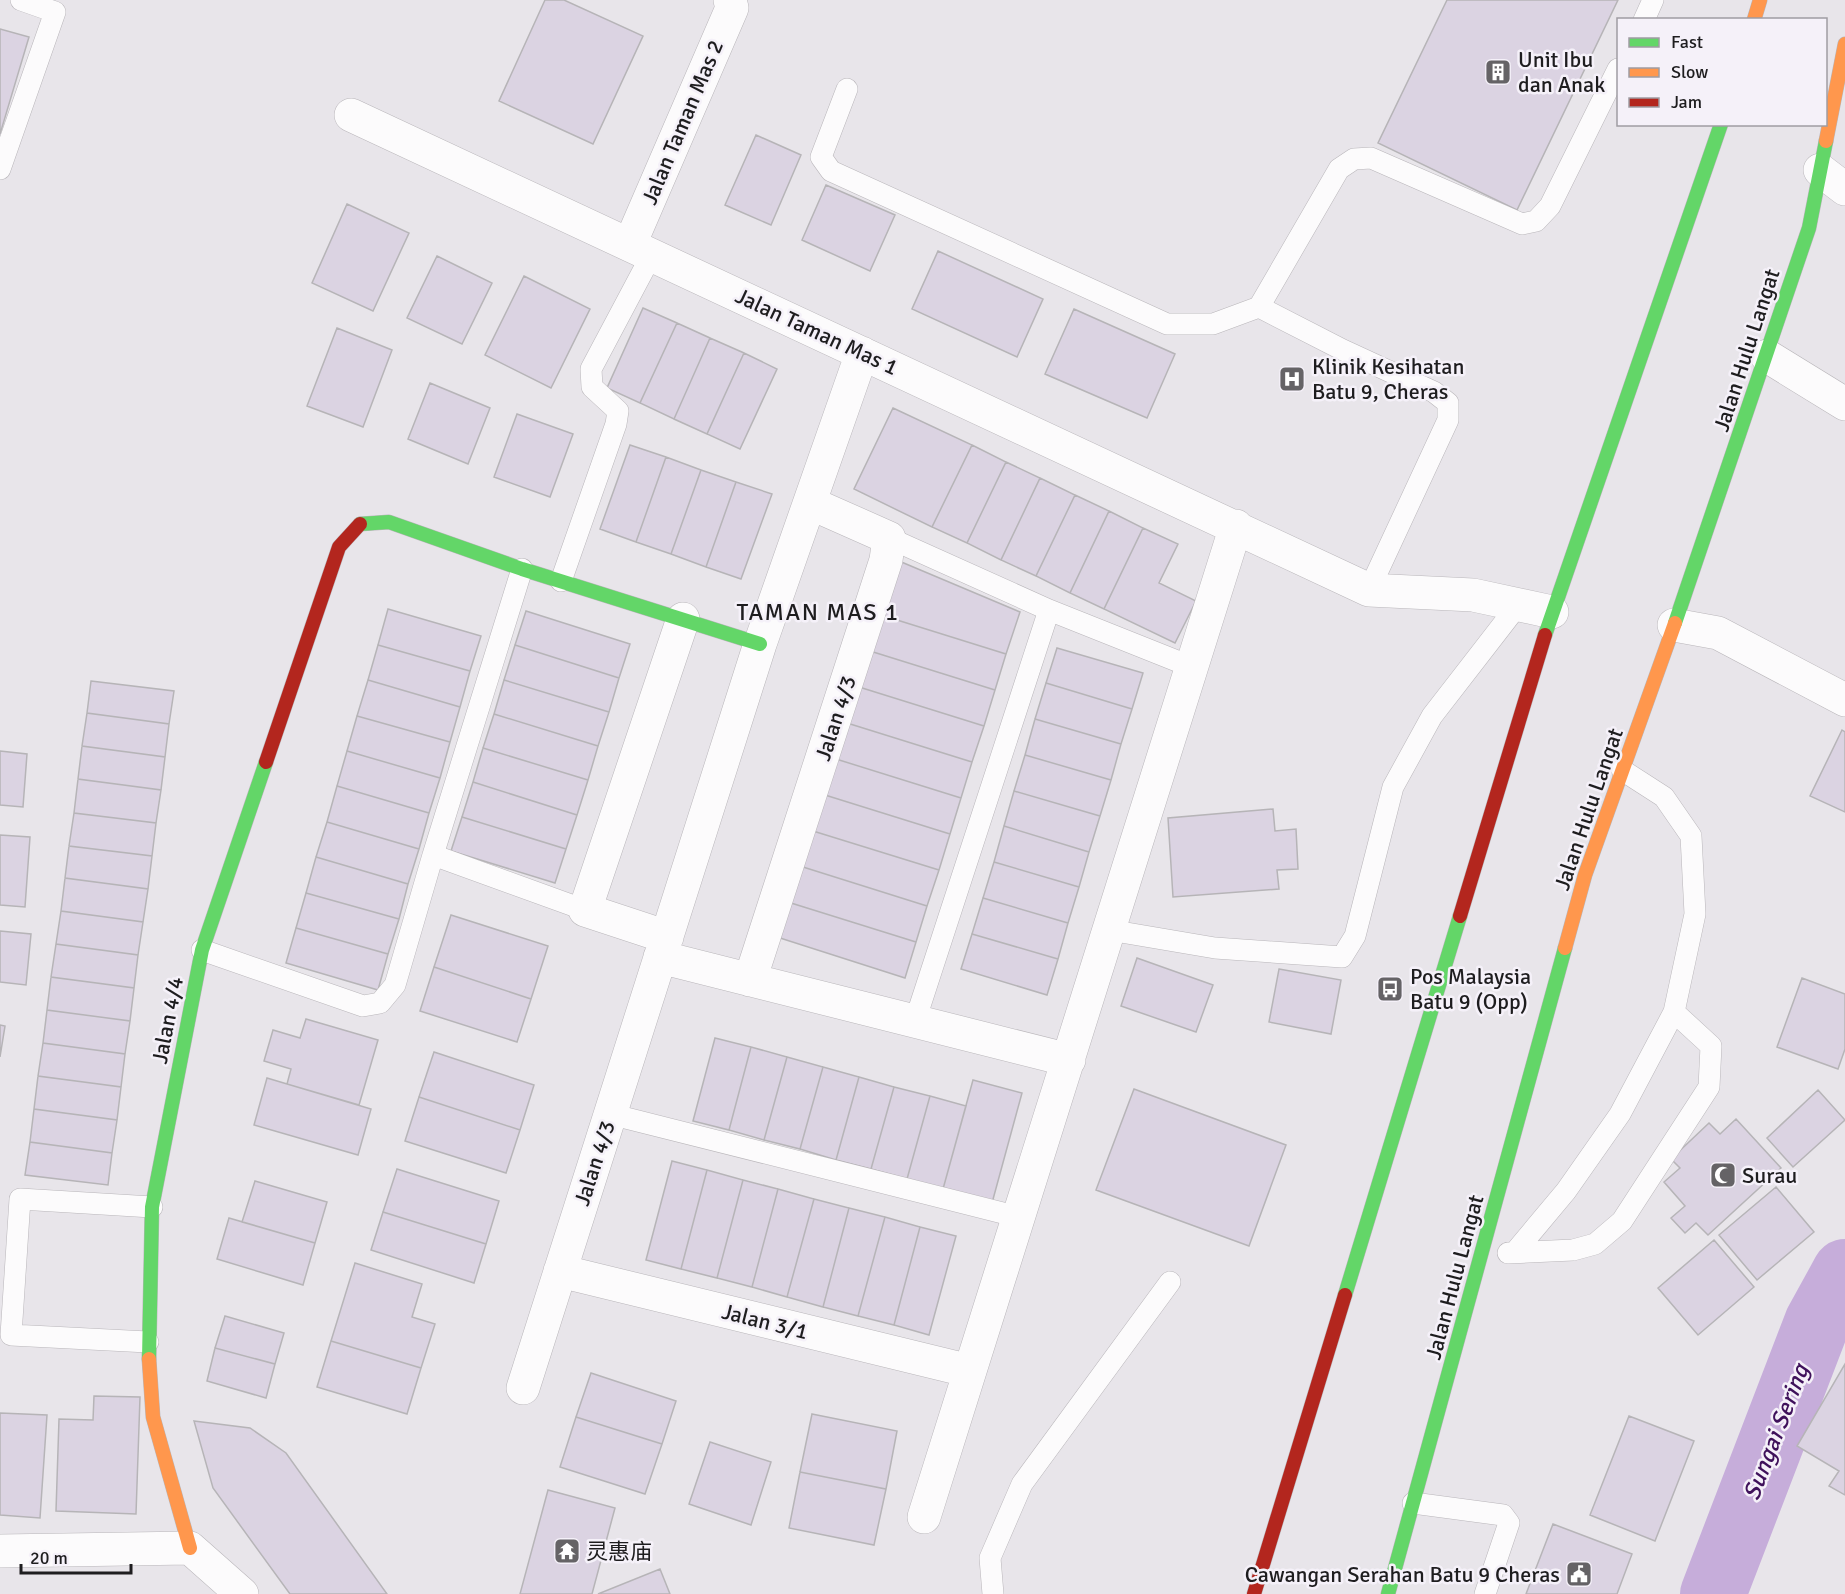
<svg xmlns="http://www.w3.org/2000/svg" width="1845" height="1594" viewBox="0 0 1845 1594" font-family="Signika,'Noto Sans SC',sans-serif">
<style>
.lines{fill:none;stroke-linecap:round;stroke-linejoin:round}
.river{stroke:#c6adda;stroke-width:66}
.building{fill:#dbd3e2;stroke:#b6b4b7;stroke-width:1.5}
.lane-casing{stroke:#b9b6ba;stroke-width:22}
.street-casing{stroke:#b9b6ba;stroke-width:34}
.fast-casing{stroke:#b9b6ba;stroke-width:15}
.slow-casing{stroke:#b9b6ba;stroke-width:15}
.jam-casing{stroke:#b9b6ba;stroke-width:15}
.lane{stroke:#fcfbfc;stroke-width:21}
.street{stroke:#fcfbfc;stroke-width:33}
.fast{stroke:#63d668;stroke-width:14}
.slow{stroke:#ff974d;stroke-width:14}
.jam{stroke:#b3261e;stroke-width:14}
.labels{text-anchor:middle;stroke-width:5;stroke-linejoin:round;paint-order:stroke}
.poi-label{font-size:22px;fill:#1e1d1f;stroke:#f5f1f9;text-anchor:start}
.street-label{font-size:22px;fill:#1e1d1f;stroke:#f5f1f9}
.neighbourhood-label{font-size:24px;letter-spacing:1.5px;fill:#1e1d1f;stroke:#f5f1f9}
.water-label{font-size:24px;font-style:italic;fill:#3f115b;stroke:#f5f1f9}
</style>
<rect width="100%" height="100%" fill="#e8e5ea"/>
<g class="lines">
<path class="river" d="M1713,1594L1817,1323L1845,1272"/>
</g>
<path class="building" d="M545,0H564L643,36L593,144L499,101Z
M1447,0H1618L1517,210L1378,143Z
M0,29L29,37L0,134Z
M756,135L801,155L771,225L725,205Z
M826,185L895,215L870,271L802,240Z
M347,204L409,233L373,311L312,283Z
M938,251L1043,299L1017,357L912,309Z
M437,256L492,283L462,344L407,318Z
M524,276L590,309L551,388L485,355Z
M643,308L677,323L640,403L607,388Z
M1074,309L1175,354L1147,418L1045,374Z
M677,323L710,338L674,419L640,403Z
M337,328L392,350L363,427L307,406Z
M710,338L744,353L707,434L674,419Z
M744,353L777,369L740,449L707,434Z
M430,383L490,408L468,464L408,439Z
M893,408L972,445L932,527L854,489Z
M517,414L573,434L550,497L494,477Z
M630,445L666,457L636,542L600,529Z
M972,445L1006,462L967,543L932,527Z
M666,457L701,470L671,554L636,542Z
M1006,462L1040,478L1001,560L967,543Z
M701,470L736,482L706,567L671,554Z
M1040,478L1075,495L1036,576L1001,560Z
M736,482L772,494L741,579L706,567Z
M1075,495L1109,511L1070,593L1036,576Z
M1109,511L1143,528L1104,609L1070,593Z
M1143,528L1178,544L1159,583L1196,601L1175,643L1104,609Z
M899,561L1020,612L1006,654L881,615Z
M388,609L481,636L470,671L378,645Z
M526,611L630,644L619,678L515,645Z
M881,615L1006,654L995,690L870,651Z
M378,645L470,671L460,707L368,680Z
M515,645L619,678L609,712L504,680Z
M1057,648L1143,673L1132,709L1046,683Z
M870,651L995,690L984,726L859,687Z
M368,680L460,707L450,742L357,716Z
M504,680L609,712L598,746L494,714Z
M91,681L174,691L169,724L87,713Z
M1046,683L1132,709L1121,744L1035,719Z
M859,687L984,726L972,762L847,723Z
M87,713L169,724L165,757L82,746Z
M494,714L598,746L588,780L483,748Z
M357,716L450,742L440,778L347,751Z
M1035,719L1121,744L1111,780L1025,755Z
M847,723L972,762L961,798L836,759Z
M1842,730L1845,732V812L1810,796Z
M82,746L165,757L161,790L78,779Z
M483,748L588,780L577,815L473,782Z
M0,751L27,754L23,807L0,805Z
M347,751L440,778L429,813L337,786Z
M1025,755L1111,780L1100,816L1014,791Z
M836,759L961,798L950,834L825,795Z
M78,779L161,790L156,823L74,813Z
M473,782L577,815L566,849L462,817Z
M337,786L429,813L419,849L327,822Z
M1014,791L1100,816L1089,852L1004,826Z
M825,795L950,834L939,870L813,831Z
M1273,809L1275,831L1296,829L1298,869L1277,870L1279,889L1173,897L1168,818Z
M74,813L156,823L152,856L69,846Z
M462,817L566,849L555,883L451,851Z
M327,822L419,849L408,884L316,857Z
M1004,826L1089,852L1079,887L994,862Z
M813,831L939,870L927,906L803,867Z
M0,835L30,837L25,907L0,905Z
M69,846L152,856L148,889L65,878Z
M316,857L408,884L399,919L306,893Z
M994,862L1079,887L1068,923L983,898Z
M803,867L927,906L916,942L791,903Z
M65,878L148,889L143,922L61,911Z
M306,893L399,919L388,954L296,928Z
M983,898L1068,923L1058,959L972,934Z
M791,903L916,942L905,978L780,938Z
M61,911L143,922L138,955L56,944Z
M451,915L548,946L531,999L434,967Z
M296,928L388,954L378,990L286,963Z
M0,931L31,934L26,985L0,982Z
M972,934L1058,959L1047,995L961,969Z
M56,944L138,955L134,988L51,977Z
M1137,958L1213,985L1196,1032L1121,1006Z
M434,967L531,999L517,1042L420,1011Z
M1279,969L1341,980L1331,1034L1269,1022Z
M51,977L134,988L130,1021L47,1010Z
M1802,978L1845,994V1049L1838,1069L1777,1047Z
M47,1010L130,1021L125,1054L43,1043Z
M306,1019L378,1040L359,1105L287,1084L291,1069L264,1061L273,1030L300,1038Z
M0,1025L5,1026L0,1057Z
M715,1038L751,1047L729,1130L693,1121Z
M43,1043L125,1054L121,1087L38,1076Z
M751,1047L787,1057L764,1140L729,1130Z
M434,1052L534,1085L520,1130L419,1097Z
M787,1057L823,1067L800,1149L764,1140Z
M823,1067L859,1077L836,1160L800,1149Z
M38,1076L121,1087L117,1120L34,1109Z
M859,1077L894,1087L871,1169L836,1160Z
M267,1078L371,1109L358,1155L254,1125Z
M973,1080L1022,1093L992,1203L943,1189Z
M894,1087L930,1096L907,1179L871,1169Z
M1134,1089L1286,1145L1249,1246L1096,1190Z
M1818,1090L1845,1120L1793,1167L1767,1138Z
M930,1096L966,1106L943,1189L907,1179Z
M419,1097L520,1130L506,1173L405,1141Z
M34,1109L117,1120L112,1153L30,1142Z
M1736,1119L1781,1168L1708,1235L1696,1223L1685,1233L1671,1218L1685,1206L1664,1182L1680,1168L1671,1159L1709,1123L1720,1134Z
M30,1142L112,1153L108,1185L25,1175Z
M672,1161L707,1170L681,1269L646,1260Z
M397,1169L499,1201L486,1244L383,1212Z
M707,1170L743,1180L717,1278L681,1269Z
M743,1180L778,1189L752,1287L717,1278Z
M255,1181L327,1202L315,1243L242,1222Z
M1776,1187L1814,1232L1757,1280L1719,1235Z
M778,1189L814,1199L787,1297L752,1287Z
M814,1199L849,1208L823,1307L787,1297Z
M849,1208L885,1217L858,1316L823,1307Z
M383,1212L486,1244L474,1283L371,1250Z
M885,1217L920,1227L894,1325L858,1316Z
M229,1218L315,1243L303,1285L217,1259Z
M920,1227L956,1236L929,1335L894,1325Z
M1714,1240L1754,1287L1698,1335L1658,1288Z
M355,1263L422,1284L412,1317L435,1324L421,1368L331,1341Z
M225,1316L284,1333L275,1364L215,1348Z
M331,1341L421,1368L407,1414L317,1387Z
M215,1348L275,1364L266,1398L207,1381Z
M1845,1364V1495L1829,1486L1839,1471L1797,1446Z
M591,1373L676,1401L662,1444L576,1417Z
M94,1396L140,1397L136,1514L56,1511L59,1419L93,1420Z
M0,1413L47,1415L40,1518L0,1515Z
M812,1414L897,1431L886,1489L800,1472Z
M1629,1416L1694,1441L1655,1541L1590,1515Z
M576,1417L662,1444L645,1494L560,1467Z
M194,1421L250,1428L286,1453L387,1594H290L213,1488Z
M710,1442L771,1462L751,1525L689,1504Z
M800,1472L886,1489L874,1545L789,1528Z
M548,1490L615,1508L592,1594H520Z
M1553,1524L1632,1554L1617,1594H1526Z
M660,1569L670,1594H598Z"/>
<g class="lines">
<defs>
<path id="lane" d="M1644,20L1653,0
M847,89L821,157L831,171L1167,324H1213L1259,307L1339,169L1354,159L1371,158L1522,224L1536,221L1550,206L1618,69
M0,169L55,12L21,0
M1259,307L1343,350L1434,392L1448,403V420L1369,590
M889,538L1049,610
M561,581L616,424L618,411L592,387L591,369L652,254
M433,855L522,569
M1109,930L1215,948L1342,957L1355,936L1393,787L1432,716L1518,605
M202,950L363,1006L380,1003L395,985L433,855L585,910
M915,1021L1049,610L1192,667
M610,1114L1019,1217
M1515,1252L1566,1191L1620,1114L1674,1012L1695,914L1691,836L1664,797L1622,770
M1508,1253L1573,1250L1595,1244L1622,1221L1709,1087L1711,1046L1674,1012
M148,1342L11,1335L20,1199L152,1207
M1413,1503L1503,1515L1509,1523L1485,1594
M993,1594L990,1558L1022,1484L1170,1282"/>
<path id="street" d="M351,115L1369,590L1473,595L1552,612
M1820,170L1845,189
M630,244L732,8L730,0
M1767,356L1845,404
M1674,625L1718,633L1845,700
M667,937L585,910L683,619
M660,957L1069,1060
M750,980L886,560L889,538L810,503
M560,1271L970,1371
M523,1388L760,644L862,353
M924,1517L1236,526
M0,1551L190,1548L242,1594"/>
<path id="fast" d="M360,524L389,522L522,569L760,644
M1675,623L1809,228L1826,141
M1545,635L1721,124
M1345,1295L1460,916
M149,1359L152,1207L202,950L266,762
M1388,1594L1565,948"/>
<path id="slow" d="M1754,20L1760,0
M1826,141L1845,44
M1565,948L1585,875L1675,623
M149,1359L153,1417L190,1548"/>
<path id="jam" d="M266,762L339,547L360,524
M1460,916L1545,635
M1254,1594L1345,1295"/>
</defs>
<use href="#lane" class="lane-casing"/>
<use href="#street" class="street-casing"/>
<use href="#fast" class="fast-casing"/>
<use href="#slow" class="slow-casing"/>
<use href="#jam" class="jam-casing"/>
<use href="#lane" class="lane"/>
<use href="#street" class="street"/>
<use href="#fast" class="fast"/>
<use href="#slow" class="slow"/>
<use href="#jam" class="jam"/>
</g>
<defs>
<symbol id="building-square" viewBox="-11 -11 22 22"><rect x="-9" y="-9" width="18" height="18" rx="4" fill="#656366" stroke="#f5f1f9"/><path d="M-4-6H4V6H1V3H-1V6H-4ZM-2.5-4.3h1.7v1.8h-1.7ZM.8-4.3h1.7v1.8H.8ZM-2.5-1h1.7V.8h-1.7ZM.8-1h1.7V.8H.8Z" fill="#fff"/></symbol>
<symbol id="hospital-square" viewBox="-11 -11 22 22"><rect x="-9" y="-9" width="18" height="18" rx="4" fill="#656366" stroke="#f5f1f9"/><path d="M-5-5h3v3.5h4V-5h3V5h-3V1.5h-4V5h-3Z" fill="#fff"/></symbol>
<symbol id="bus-square" viewBox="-11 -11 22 22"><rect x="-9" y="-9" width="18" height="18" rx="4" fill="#656366" stroke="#f5f1f9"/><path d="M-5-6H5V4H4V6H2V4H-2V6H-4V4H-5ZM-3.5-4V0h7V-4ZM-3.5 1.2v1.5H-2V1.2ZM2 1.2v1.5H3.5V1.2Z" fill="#fff"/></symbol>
<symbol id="mosque-square" viewBox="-11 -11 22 22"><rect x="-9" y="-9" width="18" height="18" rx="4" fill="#656366" stroke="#f5f1f9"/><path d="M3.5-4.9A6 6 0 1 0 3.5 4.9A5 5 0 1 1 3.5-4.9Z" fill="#fff"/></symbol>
<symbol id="temple-square" viewBox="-11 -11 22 22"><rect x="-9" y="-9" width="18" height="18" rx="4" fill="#656366" stroke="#f5f1f9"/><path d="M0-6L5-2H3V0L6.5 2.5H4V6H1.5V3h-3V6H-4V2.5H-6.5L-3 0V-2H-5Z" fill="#fff"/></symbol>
<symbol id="civic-square" viewBox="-11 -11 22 22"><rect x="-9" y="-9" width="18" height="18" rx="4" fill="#656366" stroke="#f5f1f9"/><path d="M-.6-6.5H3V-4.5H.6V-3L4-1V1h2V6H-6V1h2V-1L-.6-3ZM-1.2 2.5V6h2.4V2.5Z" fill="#fff"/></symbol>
</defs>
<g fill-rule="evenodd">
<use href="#building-square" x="1483" y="57" width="30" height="30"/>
<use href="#hospital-square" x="1277" y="364" width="30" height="30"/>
<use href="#bus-square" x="1375" y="974" width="30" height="30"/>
<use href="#mosque-square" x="1708" y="1160" width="30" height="30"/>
<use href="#temple-square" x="552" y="1536" width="30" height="30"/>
<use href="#civic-square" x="1564" y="1559" width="30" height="30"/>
</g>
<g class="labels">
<g class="poi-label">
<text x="1518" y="67">Unit Ibu<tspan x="1518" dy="25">dan Anak</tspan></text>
<text x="1312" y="374">Klinik Kesihatan<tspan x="1312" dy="25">Batu 9, Cheras</tspan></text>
<text x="1410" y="984">Pos Malaysia<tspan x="1410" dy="25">Batu 9 (Opp)</tspan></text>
<text x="1742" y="1183">Surau</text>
<text x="586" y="1559">灵惠庙</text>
<text x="1560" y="1582" text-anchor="end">Cawangan Serahan Batu 9 Cheras</text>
</g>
<g class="street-label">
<text transform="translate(682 122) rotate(-67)" y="8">Jalan Taman Mas 2</text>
<text transform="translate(817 331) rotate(25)" y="8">Jalan Taman Mas 1</text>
<text transform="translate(1746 350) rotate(-72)" y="8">Jalan Hulu Langat</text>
<text transform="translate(835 718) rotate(-72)" y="8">Jalan 4/3</text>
<text transform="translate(1588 809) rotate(-71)" y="8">Jalan Hulu Langat</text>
<text transform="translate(167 1020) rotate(-79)" y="8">Jalan 4/4</text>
<text transform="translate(594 1163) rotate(-72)" y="8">Jalan 4/3</text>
<text transform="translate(1454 1277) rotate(-75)" y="8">Jalan Hulu Langat</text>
<text transform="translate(765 1321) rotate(14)" y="8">Jalan 3/1</text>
</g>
<g class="neighbourhood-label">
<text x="818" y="620">TAMAN MAS 1</text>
</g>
<g class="water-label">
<text transform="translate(1776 1432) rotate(-69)" y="8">Sungai Sering</text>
</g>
</g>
<rect x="1617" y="18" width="210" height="108" fill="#f5f1f9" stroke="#9f9ca2" stroke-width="1.5"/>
<rect x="1629" y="38" width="30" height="9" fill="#63d668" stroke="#9f9ca2" stroke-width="1.5"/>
<text x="1671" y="48" font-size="18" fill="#1e1d1f">Fast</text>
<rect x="1629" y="68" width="30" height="9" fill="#ff974d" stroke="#9f9ca2" stroke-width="1.5"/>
<text x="1671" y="78" font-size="18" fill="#1e1d1f">Slow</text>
<rect x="1629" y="98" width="30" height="9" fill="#b3261e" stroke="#9f9ca2" stroke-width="1.5"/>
<text x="1671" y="108" font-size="18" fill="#1e1d1f">Jam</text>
<path d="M21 1564v9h110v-9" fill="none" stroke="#1e1d1f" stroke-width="3"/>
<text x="30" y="1564" font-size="18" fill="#1e1d1f" stroke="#f5f1f9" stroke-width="4.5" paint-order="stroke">20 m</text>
</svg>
